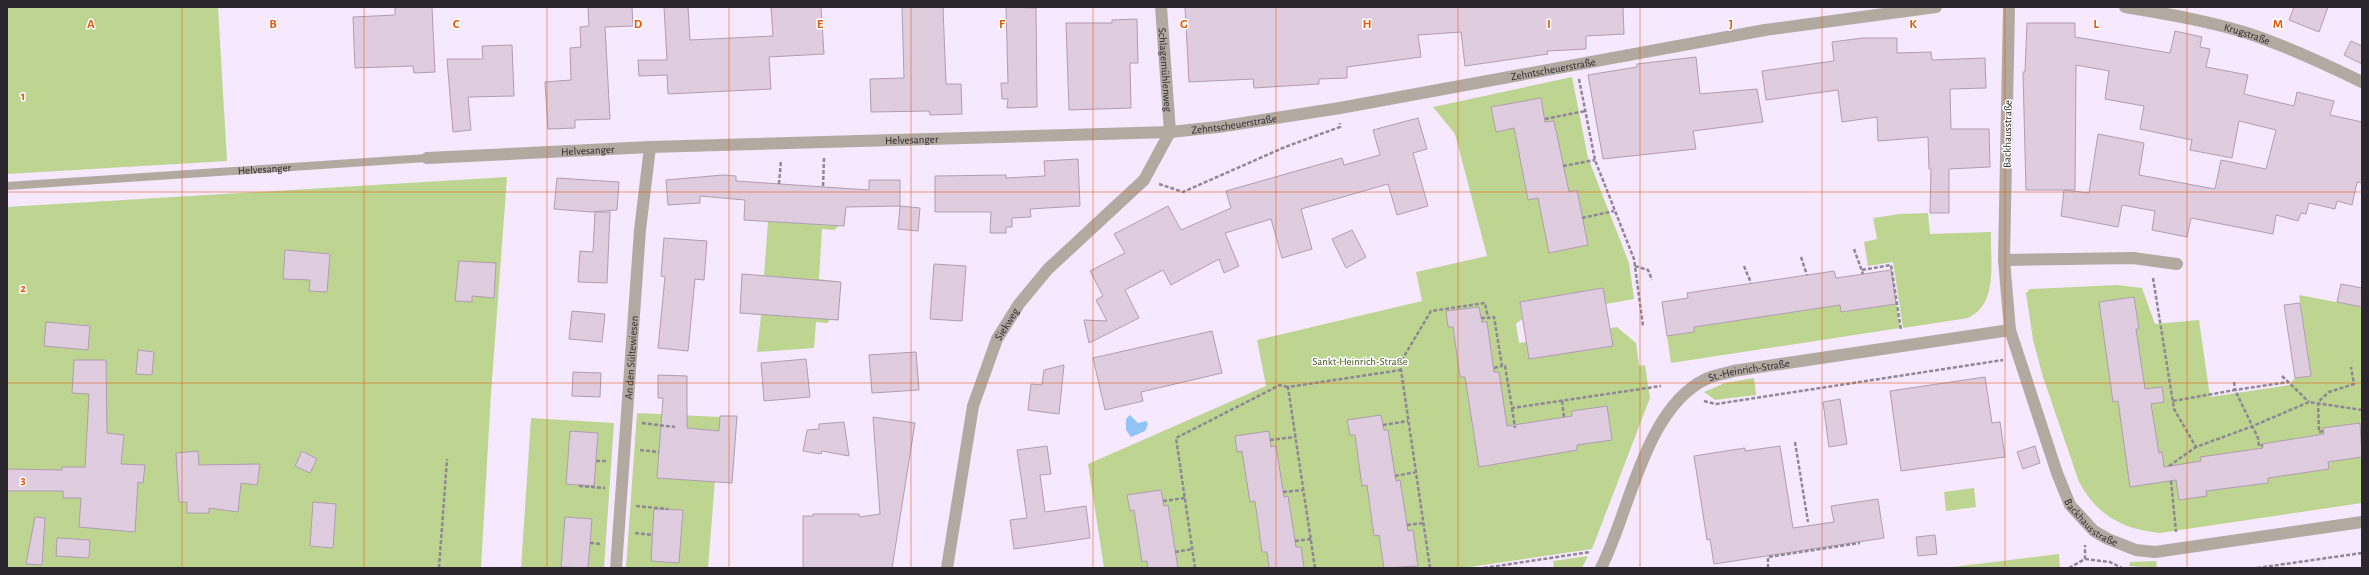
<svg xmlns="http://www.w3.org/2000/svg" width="2369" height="575" viewBox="0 0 2369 575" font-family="'Alegreya Sans',sans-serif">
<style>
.green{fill:#bdd591}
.water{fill:#91c3f5}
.building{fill:#dfccdf;stroke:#b09db0}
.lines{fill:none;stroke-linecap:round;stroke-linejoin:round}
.path{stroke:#908796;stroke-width:2.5;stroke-dasharray:4 2;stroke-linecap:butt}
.lane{stroke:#b2aaa1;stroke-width:8}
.street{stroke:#b2aaa1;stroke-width:12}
.grid{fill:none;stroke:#e8590c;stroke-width:1;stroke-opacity:0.55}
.labels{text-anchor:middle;stroke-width:3;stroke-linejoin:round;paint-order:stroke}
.street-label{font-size:11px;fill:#2b262e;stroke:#fff}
.park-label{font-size:11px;fill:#3f5016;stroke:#fff}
.grid-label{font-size:13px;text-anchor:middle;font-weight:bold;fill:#e8590c;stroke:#fff;stroke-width:3;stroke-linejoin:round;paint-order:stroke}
</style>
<rect width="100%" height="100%" fill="#f6e8ff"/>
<path class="green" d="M7,7H218L227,161L7,174Z
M1572,77L1588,158L1629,263L1634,299L1606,304L1603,288L1520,302L1522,319L1516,324L1519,343L1526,342L1529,359L1613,346L1610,328L1617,327L1636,343L1639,366L1645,365L1650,398L1592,549L1463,568H1104L1088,464L1266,386L1257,340L1422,301L1416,272L1487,256L1455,134L1433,107Z
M507,177L491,393L481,568H7V207Z
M1928,213L1930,234L1991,232C1990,261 1999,303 1968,318L1903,328L1893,262L1868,266L1864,242L1877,239L1873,218L1900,214Z
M768,221L839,226L834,230L822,229L819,279L841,282L838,320H830L827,323L816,322L814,348L757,352L761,315L740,313L742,274L764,276Z
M2117,285L2142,288L2155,324L2199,320L2210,397L2289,385L2295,378L2311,376L2299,295L2362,307V503L2160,533C2122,529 2098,516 2079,482L2043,377L2033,340L2026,293L2030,289Z
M1896,304L1900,328L1671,363L1667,336L1694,332V327L1840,305L1841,312Z
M1754,378L1756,395L1715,400L1704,392L1725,383Z
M637,413L720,417L708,568H626Z
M531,418L614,423L604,568H521Z
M1974,488L1976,507L1946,511L1944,492Z
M2059,554L2060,568H1944Z
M1588,556L1582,568H1554L1553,561Z
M2156,561L2157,568L2129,566L2130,562Z"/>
<path class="water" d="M1130,415L1138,423L1146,421L1148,424L1145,431L1131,437L1126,430V419Z"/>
<path class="building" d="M395,7H432L435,72L414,73L413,66L355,68L353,17L395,15Z
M588,7H632L633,26L605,27L610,119L575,120V128L548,129L545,82L571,80L570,48L581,47L580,27L589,26Z
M664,7H688L690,40L773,36L771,7H821L824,54L769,57L771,89L668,94L667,75L639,76L638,60H667Z
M902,7H943L946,84H961L962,114L930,115L929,111L871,112L870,79L904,78Z
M1006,7L1036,8L1037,107L1007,108L1008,99H1002L1001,83H1008Z
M1185,7H1623L1624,34L1586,36V49L1547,51L1548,54L1465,66L1461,32L1418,35L1421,57L1347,67V78L1319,79V84L1254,88L1253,79L1189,82Z
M2294,7H2328L2319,32L2289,20Z
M1137,19L1138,63H1130L1131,108L1069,110L1066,23H1112V20Z
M2027,23H2075V37L2170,53L2175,31L2202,37L2200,47L2210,49L2206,67L2248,75L2244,94L2294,106L2297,92L2334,101L2330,115L2362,122V183L2357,182L2352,205L2337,201L2335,209L2309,203L2306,214L2301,213L2298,221L2276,215L2273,234L2191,218L2187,237L2152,230L2155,211L2122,205L2118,227L2061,216L2064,190L2089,193L2098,134L2144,143L2139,175L2215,189L2221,160L2266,169L2276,130L2239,121L2232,158L2190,150L2192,140L2140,129L2144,106L2105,99L2109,71L2076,65L2075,190H2026L2023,72H2025Z
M1863,38H1897V53L1931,52L1932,60L1985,58L1986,88L1950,89L1951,129H1989L1990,167L1949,169V213H1930L1931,169H1929L1928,137L1878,141L1877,117L1842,122L1838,90L1766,100L1762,71L1834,61L1832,42Z
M2351,41L2362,46V64L2344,55Z
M512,45L514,96L468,97L471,130L453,132L447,59H483L482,46Z
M1696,57L1700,94L1757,89L1763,122L1693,131L1696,149L1603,159L1588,75L1637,67V64Z
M1541,98L1545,122L1554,121L1569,192L1577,190L1588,245L1549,253L1538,198L1528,200L1514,128L1496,132L1491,107Z
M1418,118L1427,149L1413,153L1428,206L1397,215L1388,184L1301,209L1312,249L1282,258L1271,219L1225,233L1239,266L1224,273L1219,259L1171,285L1163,270L1125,290L1139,318L1089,343L1084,320L1107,321L1096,300L1103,296L1090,271L1125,253L1114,234L1168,206L1181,230L1231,208L1226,191L1342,158L1344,165L1380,155L1373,130Z
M1078,159L1080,206L1030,209L1031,217L1012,218V227H1006V233H990L991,212H935V176L1006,175V178L1045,176L1044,161Z
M723,175L736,176V181L869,190V180H900V206L846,207L844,226L744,220L745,200L700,196V203L668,205L666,180Z
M557,178L619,182L617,210L591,212L554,209Z
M900,206L920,208L918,231L898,229Z
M595,212H610L607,283L578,282L580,251L593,252Z
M1352,230L1366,257L1346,268L1332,239Z
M664,238L707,241L704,280L695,279L688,351L658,348L665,277L661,276Z
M285,250L330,254L327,292L309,291L310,280L283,279Z
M459,261L496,263L494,298L472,296V302L455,301Z
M934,264L966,266L962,321L930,319Z
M1891,270L1896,304L1841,312L1840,305L1694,327V332L1667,336L1662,302L1688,298L1687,293L1834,271L1836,278Z
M742,274L841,282L838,320L740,313Z
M2341,284L2362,288V307L2337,302Z
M1603,288L1613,346L1529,359L1520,302Z
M2134,297L2139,329H2136L2145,389L2162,387L2164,402L2151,404L2159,453L2162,452L2164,467L2201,461L2200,457L2263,448L2262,444L2324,434L2323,428L2360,423L2362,457L2328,462L2329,469L2268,478V483L2206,491L2207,496L2179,500L2176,480L2130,487L2118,401L2113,402L2099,302Z
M2300,303L2311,376L2295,378L2284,305Z
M1479,307L1482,322H1487L1494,372H1499L1507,426L1572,416V411L1607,406L1612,440L1577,445V450L1479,467L1465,377H1460L1453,327H1448L1446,311Z
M572,311L605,314L602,342L569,339Z
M46,322L90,326L88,350L44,346Z
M1212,331L1222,373L1141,392L1143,401L1105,410L1093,358Z
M138,350L154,352L152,375L136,374Z
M916,352L919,390L872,393L869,355Z
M806,359L810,397L764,401L761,363Z
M74,360H106L107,433L124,435L121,464L145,465L143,483L138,482L135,532L79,527L81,498H63V491H7V469L62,470V467H85L89,394L72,393Z
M1064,365L1059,414L1028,410L1031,384L1042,385L1044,370Z
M573,372L601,373L600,397L572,396Z
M658,375L687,376V428L719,431L720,416H737L732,483L657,478L663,398H658Z
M1985,377L1992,423L2000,422L2005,457L1901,471L1890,391Z
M1840,399L1847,444L1829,447L1823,402Z
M1381,415L1384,430H1388L1396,481L1400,480L1408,531L1413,530L1418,566L1384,568L1379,535L1374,536L1367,485L1362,486L1355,435H1350L1347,420Z
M873,417L915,423L892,568H803V516H813V514H859L860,517L880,514Z
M844,422L849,456L822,451L821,454L803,451L807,430L819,429V424Z
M570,431L598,433L594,486L566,484Z
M1269,431L1271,447L1276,446L1284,497L1288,496L1296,547H1301L1304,568H1269L1267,552H1262L1255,501L1250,502L1242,451L1237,452L1235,436Z
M1047,446L1051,474L1040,475L1045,512L1086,506L1090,538L1014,549L1010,520L1027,518L1017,450Z
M1780,446L1793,528L1834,522L1831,506L1878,499L1884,538L1714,564L1710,539L1707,540L1694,456L1745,448V451Z
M2035,446L2040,463L2023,469L2017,452Z
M198,451L199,465L260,464L257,485L241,483L238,512L209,508V513H187V502H179L176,453Z
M302,451L317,459L310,473L295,466Z
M1161,490L1164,506L1168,505L1178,568H1148L1147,561L1142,562L1134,510L1130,511L1127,495Z
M313,502L336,504L333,548L310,546Z
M654,509L683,510L679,563L651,561Z
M35,517L45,518L42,565L26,564Z
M565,517L592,519L588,568L561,567Z
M1935,535L1937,554L1918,556L1916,537Z
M57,538L90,540L89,558L56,556Z"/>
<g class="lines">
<path class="path" d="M1579,79L1595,160L1634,259L1643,326
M1545,119L1585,111
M1563,166L1595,160
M779,184L781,160
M1159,184L1183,192L1285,147L1340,127V123
M823,186L824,158
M1582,218L1614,211
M1854,249L1863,274
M1801,257L1807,275
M1635,266L1648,270L1652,280
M1744,266L1751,283
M1862,270L1891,265L1901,330
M2153,278L2174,409L2196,447L2253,426L2309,402L2362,410
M1481,318H1488
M1494,368L1502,366
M2282,376L2309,402
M2234,382L2235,390L2288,382
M1562,401L1564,417
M1704,401L1716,404L2003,360
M2173,401L2235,390L2258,438L2259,446L2263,445
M1512,408L1515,428
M642,423L675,427
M1383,425L1408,421
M2323,431L2319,432L2318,402L2329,392L2354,384L2351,367
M1270,440L1295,437
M1795,442L1808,522
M640,450L659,452
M596,461H607
M2169,466L2196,447
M1395,476L1416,472
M2171,481L2176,532
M580,485V486L605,488
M1283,492L1303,490
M1163,501L1185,498
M636,506L668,509
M1407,525L1424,523
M635,533L653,535
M1295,541L1311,539
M590,543L601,544
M1175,552L1192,549
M2085,559L2110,562L2122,568
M439,568L447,459
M1195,568L1176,438L1280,385L1288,387
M1315,568L1288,387L1401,370
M1430,568L1400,363L1431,311L1485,303L1488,318L1494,317L1502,366H1505L1512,408L1661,386
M1484,568L1590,552
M1768,568V557L1860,543
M2069,568L2085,559V545
M2257,568L2362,553"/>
<path class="lane" id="s1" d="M7,186L427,158"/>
<g class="street">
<path id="s2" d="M1161,7L1170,132"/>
<path id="s3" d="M2009,7L2004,260L2010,330L2057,473L2070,505L2094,531L2108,539L2136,550L2155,552L2362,522"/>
<path id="s4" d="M2125,7C2167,14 2210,21 2250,34C2289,47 2325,64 2362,82"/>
<path id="s5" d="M427,158L650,147L1170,132L1218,127L1340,108L1765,30L1936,7"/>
<path d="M2004,260L2133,258L2177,264"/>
<path id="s6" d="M616,568L640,230L650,147"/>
<path id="s7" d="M947,568L973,406L997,339L1019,304L1048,269L1144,180L1170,132"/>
<path id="s8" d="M1601,568C1630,511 1645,408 1706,379C1714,375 1724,374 1733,371L2010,330"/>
</g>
</g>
<path class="grid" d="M182,7V568M364,7V568M547,7V568M729,7V568M911,7V568M1093,7V568M1276,7V568M1458,7V568M1640,7V568M1822,7V568M2005,7V568M2187,7V568M7,192H2362M7,383H2362"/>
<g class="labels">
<g class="street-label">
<text dy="4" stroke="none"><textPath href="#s4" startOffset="125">Krugstraße</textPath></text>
<text dy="4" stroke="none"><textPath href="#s5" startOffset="1132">Zehntscheuerstraße</textPath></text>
<text dy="4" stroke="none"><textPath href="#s2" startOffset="63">Schlagemühlenweg</textPath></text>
<text dy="4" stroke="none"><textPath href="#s5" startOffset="808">Zehntscheuerstraße</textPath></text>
<text transform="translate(2007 134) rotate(-89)" y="4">Backhausstraße</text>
<text dy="4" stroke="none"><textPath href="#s5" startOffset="485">Helvesanger</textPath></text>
<text dy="4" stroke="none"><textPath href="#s5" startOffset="161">Helvesanger</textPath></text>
<text dy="4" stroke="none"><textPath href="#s1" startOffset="258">Helvesanger</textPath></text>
<text dy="4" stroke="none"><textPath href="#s7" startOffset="253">Siekweg</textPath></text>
<text dy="4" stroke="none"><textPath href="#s6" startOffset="211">An den Sültewiesen</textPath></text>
<text dy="4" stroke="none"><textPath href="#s8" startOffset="265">St.-Heinrich-Straße</textPath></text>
<text dy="4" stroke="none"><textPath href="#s3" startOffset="536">Backhausstraße</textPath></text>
</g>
<g class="park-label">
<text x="1360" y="365">Sankt-Heinrich-Straße</text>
</g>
</g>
<g class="grid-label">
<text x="91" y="28">A</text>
<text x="273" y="28">B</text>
<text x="456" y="28">C</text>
<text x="638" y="28">D</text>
<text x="820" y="28">E</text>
<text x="1002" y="28">F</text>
<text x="1184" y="28">G</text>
<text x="1367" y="28">H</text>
<text x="1549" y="28">I</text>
<text x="1731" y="28">J</text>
<text x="1913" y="28">K</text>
<text x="2096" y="28">L</text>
<text x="2278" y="28">M</text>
<text x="23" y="100">1</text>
<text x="23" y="292">2</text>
<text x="23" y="484">3</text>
</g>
<rect width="2369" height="575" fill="none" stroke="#2b262e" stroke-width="16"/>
</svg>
